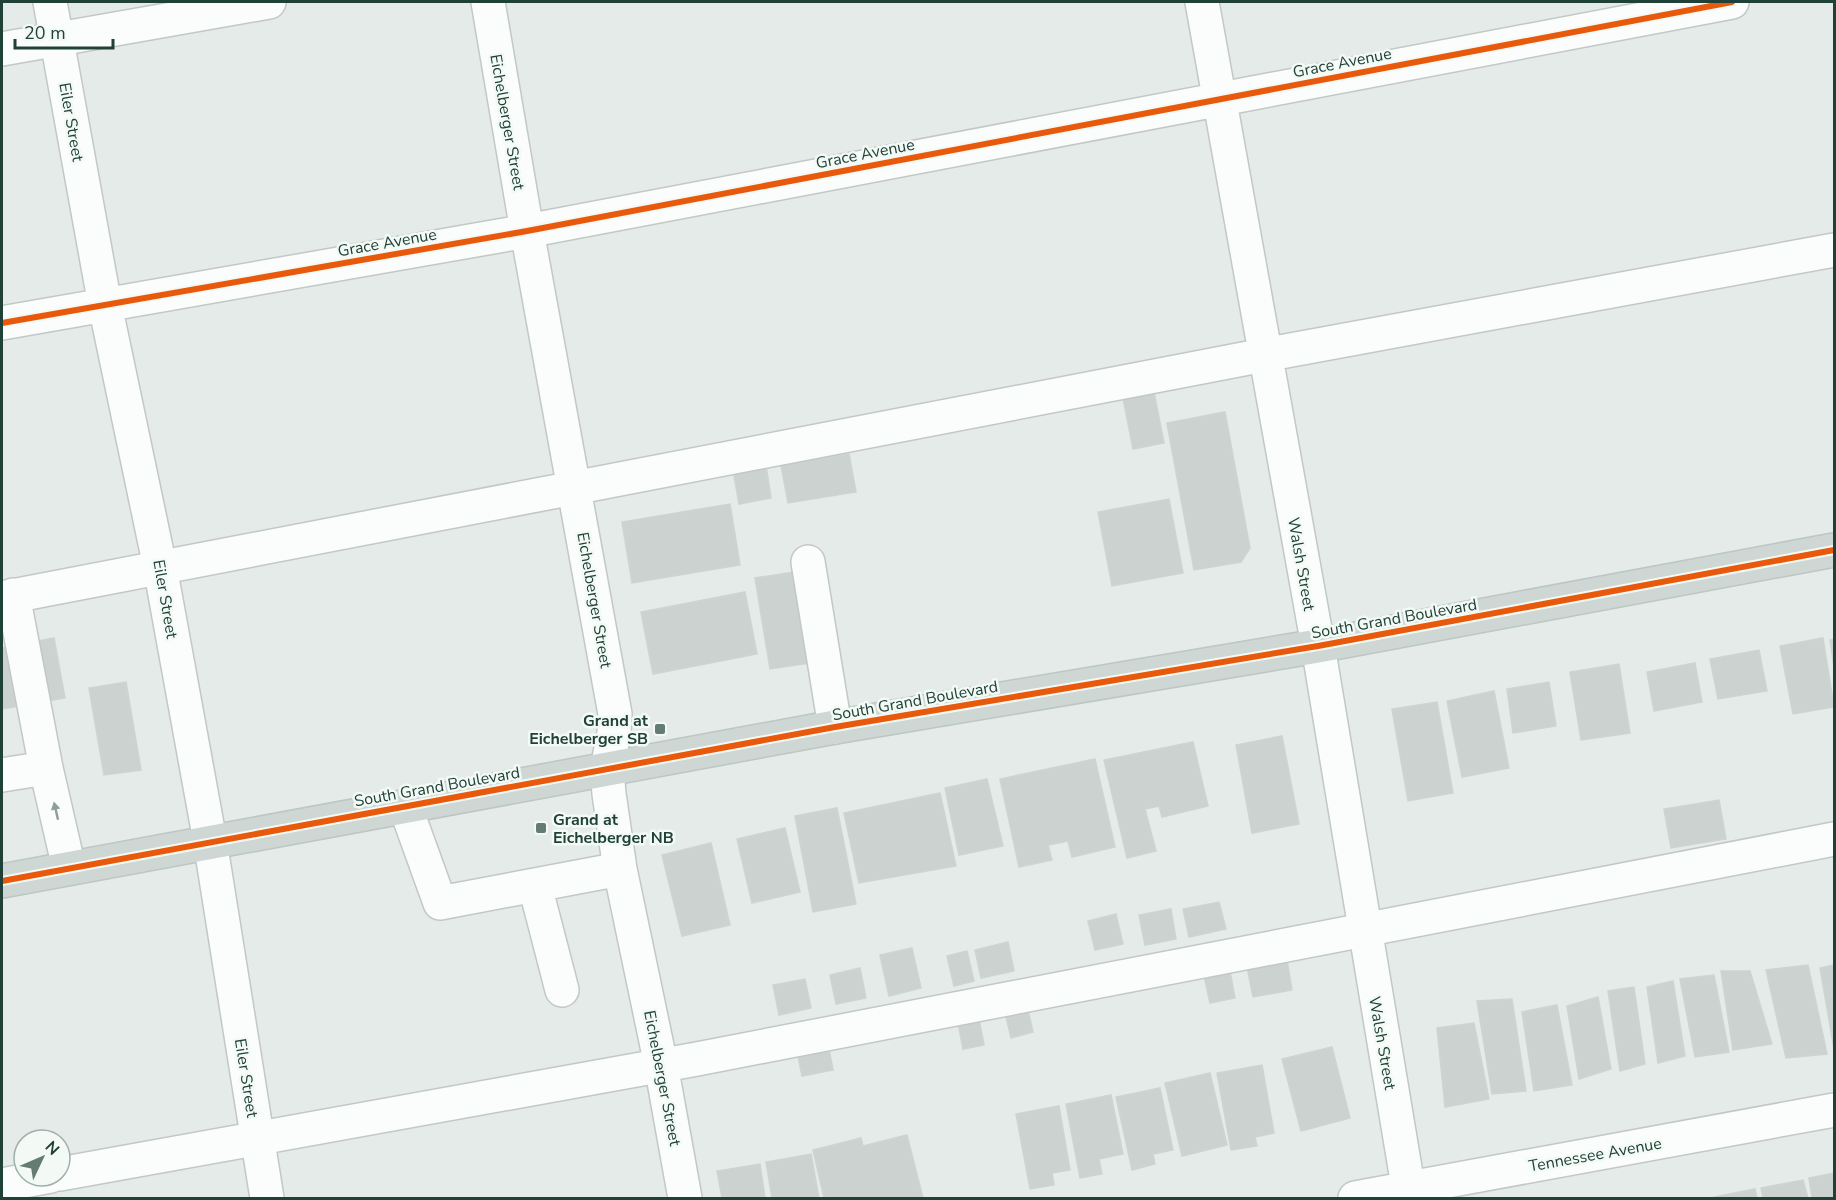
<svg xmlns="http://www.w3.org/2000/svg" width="1836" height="1200" viewBox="0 0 1836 1200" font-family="'Nunito Sans',sans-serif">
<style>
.building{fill:#ccd2cf;stroke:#ced4d1;stroke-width:1.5}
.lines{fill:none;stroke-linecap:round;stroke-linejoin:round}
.minor-casing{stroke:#c2c8c5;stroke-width:36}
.major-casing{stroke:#bcc7c4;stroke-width:36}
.minor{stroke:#fbfcfc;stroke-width:33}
.major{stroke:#ced7d4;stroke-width:33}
.cycleway-casing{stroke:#f3faf6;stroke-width:10}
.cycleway{stroke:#e8590c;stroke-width:6}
.oneway{fill:#8e9e9a}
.poi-dot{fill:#657c75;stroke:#f3faf6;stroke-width:2}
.labels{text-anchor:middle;stroke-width:5;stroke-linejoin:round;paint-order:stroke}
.street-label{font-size:16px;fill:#204137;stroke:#f3faf6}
.poi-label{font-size:16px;font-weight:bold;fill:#204137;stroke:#f3faf6;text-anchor:end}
</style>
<rect width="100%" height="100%" fill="#e5ebe8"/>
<path class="building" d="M1154,392L1164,443L1133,449L1123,398Z
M1225,412L1250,548L1241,562L1194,570L1167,423Z
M849,454L856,492L788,503L781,465Z
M766,465L771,498L739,504L733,470Z
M1169,499L1183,573L1112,586L1098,512Z
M730,504L740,565L632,583L622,522Z
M794,572L809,663L770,669L755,578Z
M745,592L757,654L653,674L641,612Z
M54,638L65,698L2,709V648Z
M1823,638L1834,707L1793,714L1780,646Z
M1834,639V668L1830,640Z
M1759,650L1767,691L1718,699L1710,659Z
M1695,663L1702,702L1654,711L1647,672Z
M1619,664L1630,733L1581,740L1570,672Z
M126,682L141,770L104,775L89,688Z
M1549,682L1556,726L1513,733L1507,689Z
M1494,691L1509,768L1462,777L1447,701Z
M1437,702L1453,793L1408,801L1392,709Z
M1282,736L1299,824L1252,833L1236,745Z
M1193,742L1208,806L1162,817L1159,806L1145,809L1156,851L1127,858L1104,760Z
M1095,759L1115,847L1072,857L1068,841L1048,845L1052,860L1019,867L1000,779Z
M987,779L1003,846L959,855L945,788Z
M940,793L956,866L859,883L844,813Z
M1719,800L1726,839L1671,848L1664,809Z
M837,808L856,904L813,912L795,816Z
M785,828L800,892L752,903L737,839Z
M711,843L730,925L682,936L662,855Z
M1219,902L1226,929L1189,937L1183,909Z
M1171,909L1176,939L1145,945L1139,915Z
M1116,914L1123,944L1095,950L1088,921Z
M1008,942L1014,971L981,978L975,950Z
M912,948L921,988L889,996L880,955Z
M967,951L974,981L954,986L947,956Z
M1287,960L1292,990L1253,997L1247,967Z
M1808,965L1827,1054L1786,1058L1766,970Z
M1834,965V1049L1820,968Z
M860,968L866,998L836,1004L830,975Z
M1230,971L1235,998L1210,1003L1204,976Z
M1721,971H1750L1772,1044L1733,1050Z
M1714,975L1729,1052L1695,1057L1680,979Z
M805,979L811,1008L779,1015L773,985Z
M1673,981L1685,1056L1658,1063L1647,987Z
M1634,987L1645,1064L1620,1071L1608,991Z
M1598,997L1611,1069L1579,1079L1567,1006Z
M1512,999L1526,1091L1492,1094L1477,1001Z
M1557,1005L1572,1085L1534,1091L1522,1012Z
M1027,1006L1033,1032L1011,1038L1005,1012Z
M978,1014L984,1045L963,1049L957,1018Z
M1474,1023L1489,1099L1445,1107L1437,1028Z
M827,1039L833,1070L802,1076L796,1046Z
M1332,1047L1350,1118L1301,1131L1282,1059Z
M1262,1065L1274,1133L1255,1137L1257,1146L1231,1150L1217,1073Z
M1210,1073L1227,1145L1182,1156L1165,1083Z
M1160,1088L1173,1150L1153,1154L1155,1164L1132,1170L1116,1097Z
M1111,1095L1123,1154L1099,1159L1102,1174L1080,1178L1066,1104Z
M1059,1106L1070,1170L1052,1173L1054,1185L1030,1189L1016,1114Z
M907,1135L923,1198H824L813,1150L861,1138L863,1146Z
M811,1154L819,1198H772L766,1162Z
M760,1164L765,1198H722L717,1171Z
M1834,1173V1198H1812L1809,1178Z
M1803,1180L1808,1198H1763L1761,1188Z
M1755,1189L1757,1198H1714V1197Z"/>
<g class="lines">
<defs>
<path id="minor" d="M50,2L105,305L160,567L210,841L267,1198
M488,2L527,231L615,714L614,733L607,769L609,794L620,869L661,1065L685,1198
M1202,2L1318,646L1410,1198
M2,49L269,2
M2,323L527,231L1732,2
M808,562L835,727
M13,595L46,768
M2,598L1264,355L1834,250
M2,775L46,768L69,868
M405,806L440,903L620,869
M535,886L562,990
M60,1174L697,1059L1834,839
M2,1185L51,1176
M1355,1198L1834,1110"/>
<path id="major" d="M2,881L835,727L1318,646L1834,550"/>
</defs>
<use href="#minor" class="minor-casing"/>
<use href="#major" class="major-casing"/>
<use href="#minor" class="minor"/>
<use href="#major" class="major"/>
<defs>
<path id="cycleway" d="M2,323L527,231L1732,2
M2,881L835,727L1318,646L1834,550"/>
</defs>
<use href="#cycleway" class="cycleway-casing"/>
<use href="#cycleway" class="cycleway"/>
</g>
<defs><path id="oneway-solid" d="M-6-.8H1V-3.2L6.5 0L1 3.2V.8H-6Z" transform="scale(1.5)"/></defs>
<use class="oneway" href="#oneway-solid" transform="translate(56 811) rotate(-103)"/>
<g class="poi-dot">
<rect x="654" y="723" width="12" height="12" rx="3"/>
<rect x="535" y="822" width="12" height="12" rx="3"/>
</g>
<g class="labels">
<g class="street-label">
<text transform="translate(1342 62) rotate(-11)" y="6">Grace Avenue</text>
<text transform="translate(72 122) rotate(80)" y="6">Eiler Street</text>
<text transform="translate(508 122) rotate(80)" y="6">Eichelberger Street</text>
<text transform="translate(865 153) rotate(-11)" y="6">Grace Avenue</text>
<text transform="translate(387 242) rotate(-10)" y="6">Grace Avenue</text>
<text transform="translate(1302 564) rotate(80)" y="6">Walsh Street</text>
<text transform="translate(166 599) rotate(80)" y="6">Eiler Street</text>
<text transform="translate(595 600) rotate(80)" y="6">Eichelberger Street</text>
<text transform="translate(1394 618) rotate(-10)" y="6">South Grand Boulevard</text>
<text transform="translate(915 700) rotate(-10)" y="6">South Grand Boulevard</text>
<text transform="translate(437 786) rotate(-10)" y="6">South Grand Boulevard</text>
<text transform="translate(1383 1043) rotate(80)" y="6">Walsh Street</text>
<text transform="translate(247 1078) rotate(81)" y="6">Eiler Street</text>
<text transform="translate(663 1078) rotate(79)" y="6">Eichelberger Street</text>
<text transform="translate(1595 1154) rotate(-10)" y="6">Tennessee Avenue</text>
</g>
<g class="poi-label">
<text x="648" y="726">Grand at<tspan x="648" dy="18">Eichelberger SB</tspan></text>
<text x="553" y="825" text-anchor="start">Grand at<tspan x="553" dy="18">Eichelberger NB</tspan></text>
</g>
</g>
<rect width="1836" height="1200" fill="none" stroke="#204137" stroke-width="6"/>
<g transform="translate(42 1158) rotate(46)"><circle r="28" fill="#f3faf6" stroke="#9fb0aa" stroke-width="1.5"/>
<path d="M0-4.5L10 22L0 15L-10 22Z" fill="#657c75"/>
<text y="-9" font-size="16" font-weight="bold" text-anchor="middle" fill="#204137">N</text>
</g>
<path d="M15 39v9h98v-9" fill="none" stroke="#204137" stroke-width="3"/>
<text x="24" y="39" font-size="18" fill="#204137" stroke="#f3faf6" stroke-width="4.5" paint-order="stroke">20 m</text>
</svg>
